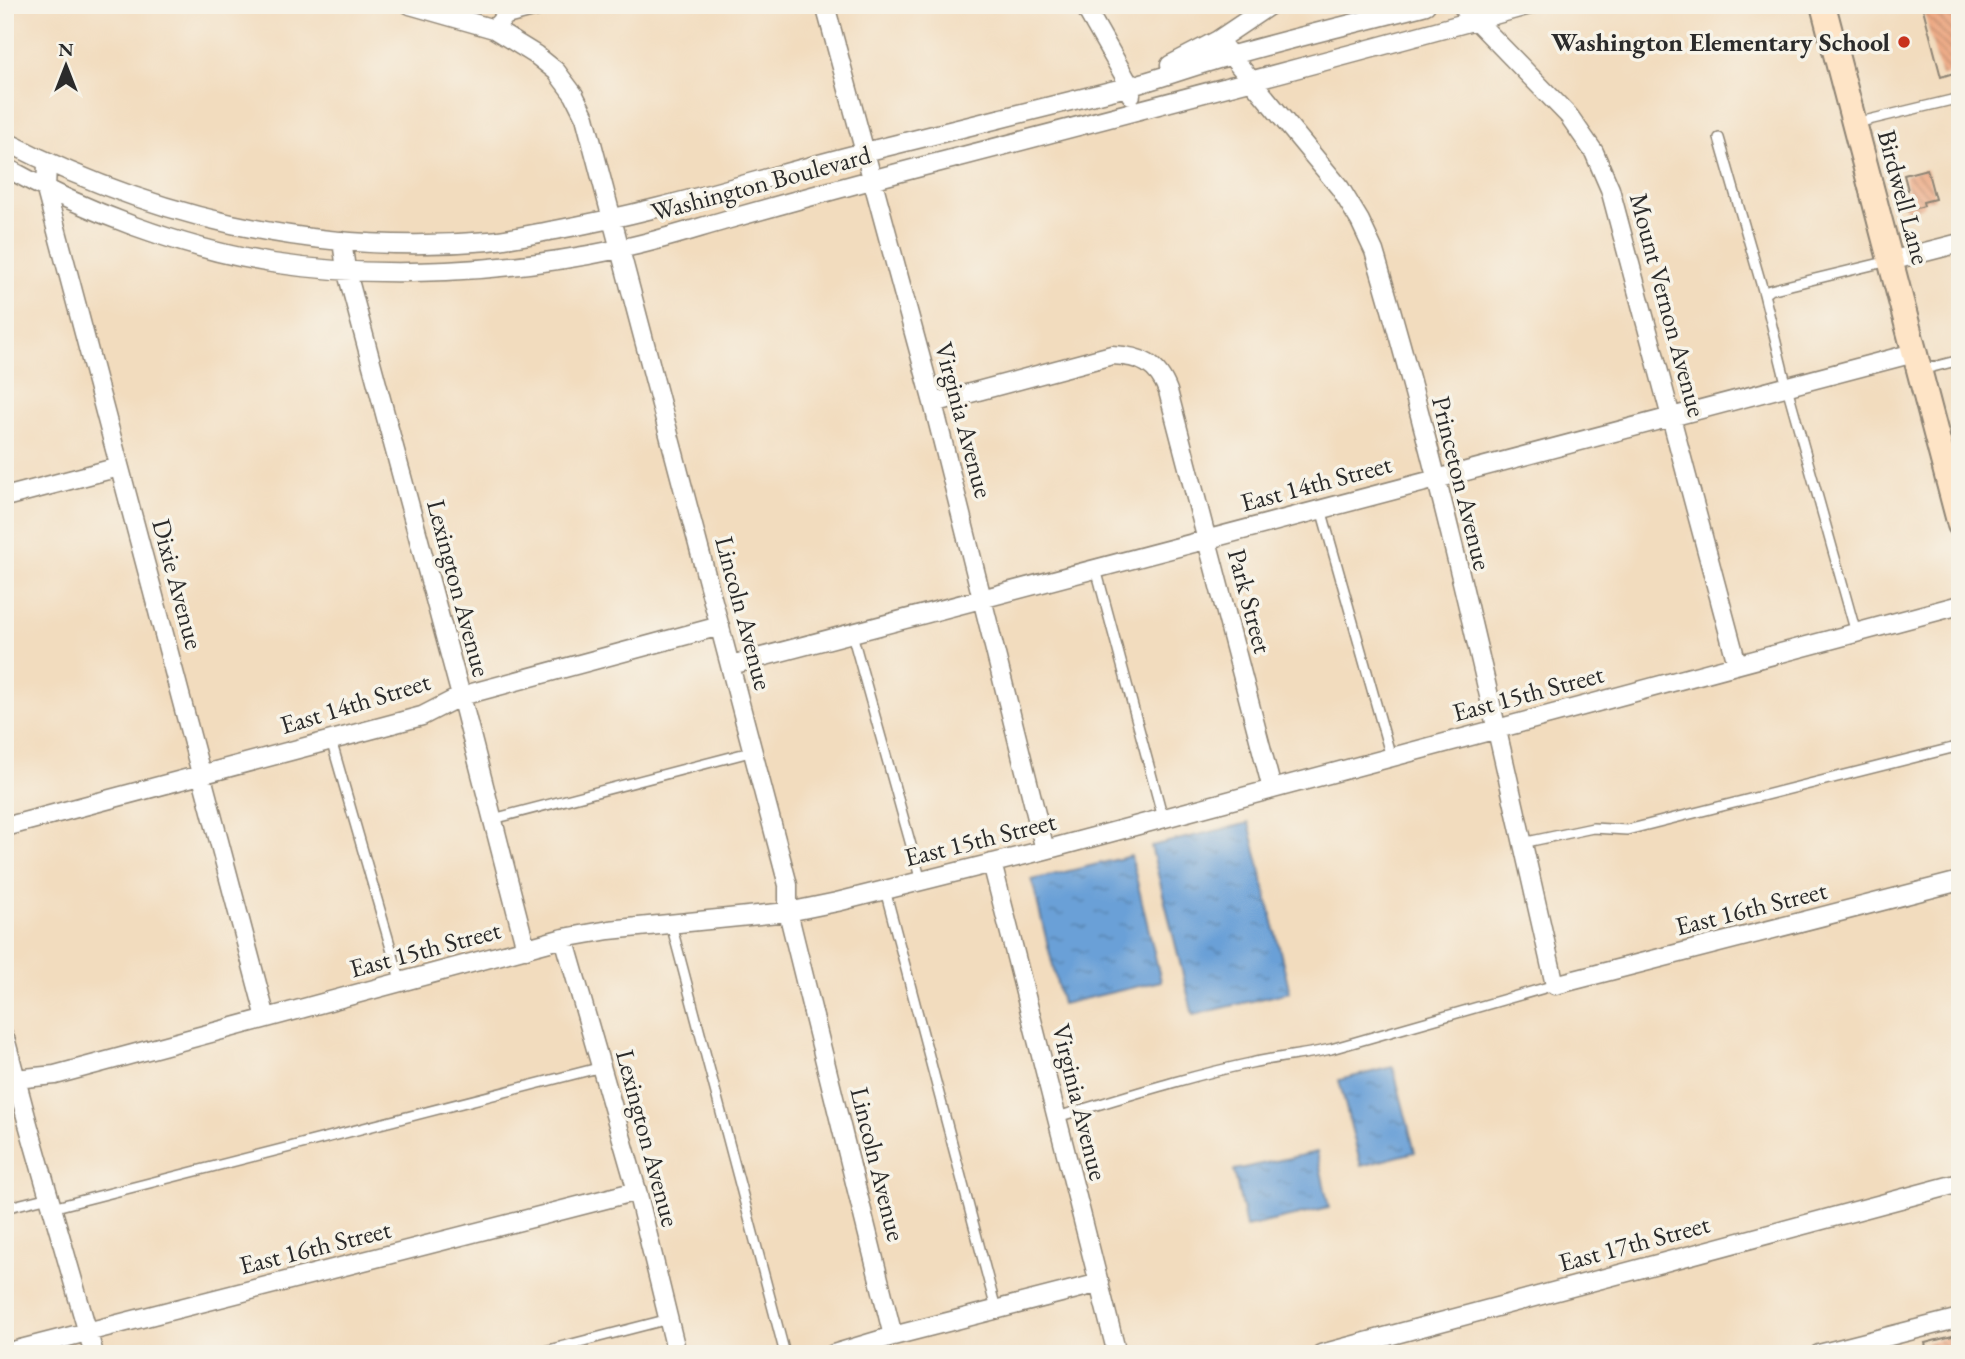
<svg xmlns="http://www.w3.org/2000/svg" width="1965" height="1359" viewBox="0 0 1965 1359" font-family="'EB Garamond',serif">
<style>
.water{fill:url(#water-ripples);stroke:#4a6681;stroke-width:2}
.building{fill:url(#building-back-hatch)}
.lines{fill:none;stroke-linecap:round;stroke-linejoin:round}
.service-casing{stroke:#8e8474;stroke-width:12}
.minor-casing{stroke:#8e8474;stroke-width:21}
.secondary-casing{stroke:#8e8474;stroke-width:28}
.service{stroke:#fff;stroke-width:9}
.minor{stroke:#fff;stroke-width:18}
.secondary{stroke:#fee4c6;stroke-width:24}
.poi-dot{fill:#c8321e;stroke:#f7f3e8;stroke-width:2.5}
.labels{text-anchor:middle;stroke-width:7;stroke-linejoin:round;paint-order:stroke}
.poi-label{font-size:26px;font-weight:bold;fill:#2b2b2b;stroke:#f7f3e8;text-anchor:end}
.street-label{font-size:26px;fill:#2b2b2b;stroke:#f7f3e8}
</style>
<defs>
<pattern id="water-ripples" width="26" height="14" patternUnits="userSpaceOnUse" patternTransform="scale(1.75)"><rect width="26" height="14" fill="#6aa0d7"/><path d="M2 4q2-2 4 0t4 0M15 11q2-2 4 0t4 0" fill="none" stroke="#5783af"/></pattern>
<pattern id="building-back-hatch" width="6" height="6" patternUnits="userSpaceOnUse" patternTransform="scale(1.75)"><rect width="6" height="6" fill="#eda984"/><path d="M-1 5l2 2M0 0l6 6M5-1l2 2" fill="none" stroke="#c08a6c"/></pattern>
</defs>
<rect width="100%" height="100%" fill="#f7f3e8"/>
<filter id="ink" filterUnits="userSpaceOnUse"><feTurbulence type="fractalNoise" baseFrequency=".0143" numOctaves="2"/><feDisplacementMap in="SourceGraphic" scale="14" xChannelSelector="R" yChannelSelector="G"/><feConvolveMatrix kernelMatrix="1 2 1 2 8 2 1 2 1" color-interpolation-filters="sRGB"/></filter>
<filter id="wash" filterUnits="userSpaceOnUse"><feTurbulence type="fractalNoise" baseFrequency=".00686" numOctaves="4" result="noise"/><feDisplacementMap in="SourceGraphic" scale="28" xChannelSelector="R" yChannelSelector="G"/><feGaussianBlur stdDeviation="1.57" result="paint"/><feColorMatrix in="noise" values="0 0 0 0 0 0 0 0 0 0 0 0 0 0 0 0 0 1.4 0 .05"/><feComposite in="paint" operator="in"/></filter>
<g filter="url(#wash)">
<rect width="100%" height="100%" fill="#f2dcbe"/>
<path class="water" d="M1249,823L1290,992L1193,1015L1151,846Z
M1131,856L1161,981L1062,1004L1032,880Z
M1393,1067L1415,1152L1361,1166L1339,1080Z
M1317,1152L1329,1208L1246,1227L1234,1170Z"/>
<g id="blocks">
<path class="building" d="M1922,5H1960V71L1941,77Z
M1927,169L1935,199L1923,202L1924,206L1906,211L1901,192L1908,190L1904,175Z
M1960,1334V1354H1928L1925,1343Z"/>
</g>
</g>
<g filter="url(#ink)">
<use href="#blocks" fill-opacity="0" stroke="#8e8474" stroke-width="2"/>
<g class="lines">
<defs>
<path id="service" d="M1856,123L1960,98
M1719,138L1764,294
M1921,370L1960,360
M1321,509L1391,757
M1096,569L1163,818
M1856,633L1787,387L1764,294L1770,290L1889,261
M852,634L921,881
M331,740L401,983
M493,819L754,751
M1522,843L1593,828L1627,830L1960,746
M885,890L996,1309
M671,924L785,1354
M1057,1117C1121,1098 1185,1077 1251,1063C1277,1057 1304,1055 1331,1049L1555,985
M5,1208L49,1197
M52,1208L602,1067
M533,1354L669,1319"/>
<path id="minor" d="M410,5L494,29L536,55L556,71L574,95L585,117L788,885V912L893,1336
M825,5L933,403L1045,850
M1084,5L1130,86L1131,95
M1461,5L1569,116L1594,152L1610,189L1737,664
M494,29L506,15L544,5
M1218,40L1340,188L1360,221L1374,251C1446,493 1499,740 1555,985L1960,881
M1170,65L1218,40L1270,5
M5,141C157,219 318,256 489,241C511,239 533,234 555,230C662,211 764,177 869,151C955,129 1041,109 1127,87C1163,78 1197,64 1233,55C1296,37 1361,22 1426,5
M47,163L46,190L266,1018
M5,167C83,211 184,249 272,263C382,280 511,272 619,249C655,242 691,230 726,220C797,200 869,180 940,162C1137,111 1334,60 1530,5
M342,241L346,269L461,696L526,949
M1890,261L1960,243
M933,403L1112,355C1141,356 1158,364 1168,391L1272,789
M5,497L119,467
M731,665L1914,353
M5,827L422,716L461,696L720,626
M992,863L1117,1354
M564,938L637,1191L677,1354
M5,1038L28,1124L94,1354
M5,1080L55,1075L564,938L609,930L788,912L837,902L1045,850L1960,605
M5,1353L637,1191
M833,1354L893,1336L1100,1283
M1321,1354L1960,1183
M1819,1354L1960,1318"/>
<path id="secondary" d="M1823,5L1960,525"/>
</defs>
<use href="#service" class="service-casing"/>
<use href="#minor" class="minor-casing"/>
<use href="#secondary" class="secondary-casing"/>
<use href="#service" class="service"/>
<use href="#minor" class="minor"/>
<use href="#secondary" class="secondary"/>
</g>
</g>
<circle class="poi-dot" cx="1904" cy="42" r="7"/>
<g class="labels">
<g class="poi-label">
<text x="1890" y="51">Washington Elementary School</text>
</g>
<g class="street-label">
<text transform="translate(761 183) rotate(-15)" y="9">Washington Boulevard</text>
<text transform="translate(1904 197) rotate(75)" y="9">Birdwell Lane</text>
<text transform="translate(1668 305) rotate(75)" y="9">Mount Vernon Avenue</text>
<text transform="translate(964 420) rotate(75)" y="9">Virginia Avenue</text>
<text transform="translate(1316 483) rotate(-15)" y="9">East 14th Street</text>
<text transform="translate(1462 483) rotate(76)" y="9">Princeton Avenue</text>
<text transform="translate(178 584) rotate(75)" y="9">Dixie Avenue</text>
<text transform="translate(459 588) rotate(75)" y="9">Lexington Avenue</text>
<text transform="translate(1250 601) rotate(75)" y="9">Park Street</text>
<text transform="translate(744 613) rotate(75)" y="9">Lincoln Avenue</text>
<text transform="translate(1528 693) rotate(-15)" y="9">East 15th Street</text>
<text transform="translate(355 703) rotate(-17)" y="9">East 14th Street</text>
<text transform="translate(980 839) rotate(-14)" y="9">East 15th Street</text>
<text transform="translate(1751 908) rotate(-14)" y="9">East 16th Street</text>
<text transform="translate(425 949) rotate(-15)" y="9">East 15th Street</text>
<text transform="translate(1080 1102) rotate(76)" y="9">Virginia Avenue</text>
<text transform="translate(648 1138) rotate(75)" y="9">Lexington Avenue</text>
<text transform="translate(878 1164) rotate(76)" y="9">Lincoln Avenue</text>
<text transform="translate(1634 1243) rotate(-15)" y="9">East 17th Street</text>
<text transform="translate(315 1247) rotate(-14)" y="9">East 16th Street</text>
</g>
</g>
<rect width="1965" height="1359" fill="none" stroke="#f7f3e8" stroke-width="28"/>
<g transform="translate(66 66)" stroke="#f7f3e8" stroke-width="5" paint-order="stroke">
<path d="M0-5L12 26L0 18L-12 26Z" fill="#2b2b2b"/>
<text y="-10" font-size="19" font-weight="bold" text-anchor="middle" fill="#2b2b2b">N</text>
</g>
</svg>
